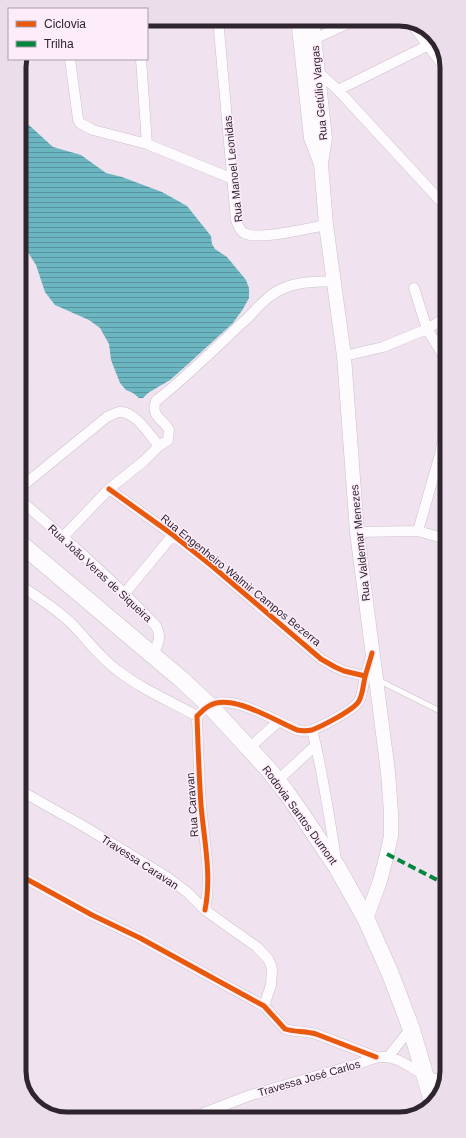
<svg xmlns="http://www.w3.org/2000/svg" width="466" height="1138" viewBox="0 0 466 1138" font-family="Arial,sans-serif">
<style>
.water{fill:url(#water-rules)}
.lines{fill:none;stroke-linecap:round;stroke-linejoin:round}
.service-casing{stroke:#cbc1ca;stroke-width:6}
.minor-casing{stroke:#cbc1ca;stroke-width:11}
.secondary-casing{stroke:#cbc1ca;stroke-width:15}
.trunk-casing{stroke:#cbc1ca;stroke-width:18}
.service{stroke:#fdfbfd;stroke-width:5}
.minor{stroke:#fdfbfd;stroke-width:10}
.secondary{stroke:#fdfbfd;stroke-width:14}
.trunk{stroke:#fdfbfd;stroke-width:17}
.quiet{stroke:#00873e;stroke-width:4;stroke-dasharray:8 4;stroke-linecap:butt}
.cycleway-casing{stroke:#fdedfb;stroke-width:8}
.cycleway{stroke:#e8590c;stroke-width:5}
.labels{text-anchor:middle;stroke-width:3;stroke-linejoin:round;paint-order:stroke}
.street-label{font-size:11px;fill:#2e252e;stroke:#fdedfb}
.rim{fill:none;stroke:#2e252e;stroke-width:5}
</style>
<defs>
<pattern id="water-rules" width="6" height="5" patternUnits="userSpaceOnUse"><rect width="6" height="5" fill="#6cb6c1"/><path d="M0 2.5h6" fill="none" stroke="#59949d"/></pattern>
</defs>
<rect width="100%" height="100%" fill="#f0e3ef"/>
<path class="water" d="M19,116L53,147L81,155L106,173L122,177L162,192L187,206L211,236L212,244L215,249L227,257L246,280L249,288V298L243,309L233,323L187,365L170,380L148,393L143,398H139L133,393L126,390L120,383L111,360L109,344L100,328L89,320L55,305L45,292L36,265L24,246L20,243Z"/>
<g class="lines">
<defs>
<path id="service" d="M378,680L446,714"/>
<path id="minor" d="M218,19L236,220C238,225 239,230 244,233C256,241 310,228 326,225
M411,23L445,68
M308,40L314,39L358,19
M70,59L78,119L80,123L93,130L147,144L233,179
M141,59L147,144
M318,72L338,90L445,206
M338,90L437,41
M414,288L427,329L445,358
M344,356L383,347L427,329L445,318
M159,446L168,440L169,430C163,419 150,416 156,401C186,377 214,350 242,323C256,311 266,295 284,288C300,281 317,282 334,281
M20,488L107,417C111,415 115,413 119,412C135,410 150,436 159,446L144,461L109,489L63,537
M109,489L173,535L212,566L321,659L335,667L344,671L365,676
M20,500C67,540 114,581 156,626C162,638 158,643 153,655
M418,531L440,454L445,428
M357,532L418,531L446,539
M20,585C37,597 55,608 70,622C86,638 98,656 117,670C141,689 170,701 197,716
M125,593L173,535
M312,730C323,772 329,816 336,859
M249,748L278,722
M277,781L316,745
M21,791L85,827L167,877L187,892L205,910L230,928L257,947L268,959L271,965L272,970L271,985L264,1006
M21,876L92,915L140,938L264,1006L285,1029C294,1032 306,1031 316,1034L376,1057
M205,910C212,875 204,840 201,805C199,776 198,746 197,716C201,713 204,708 209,706C231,692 275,721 297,730C302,731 307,731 312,730C322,726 354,710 359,701C363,693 363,685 365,677C367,670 369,663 371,656
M388,1057L411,1028
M191,1118L248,1096L361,1063C368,1060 375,1057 382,1057C398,1056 412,1069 425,1075C431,1078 437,1080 443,1082"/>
<path id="secondary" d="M298,19L311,138L321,164
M312,19L325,138L321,164L326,225L344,356L357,532L388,772L391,813V836L387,854L380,881L366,919"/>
<path id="trunk" d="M20,543L181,679L209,705L269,770L286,792L300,812L337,867L366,919L390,973L411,1028L433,1103"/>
</defs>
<use href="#service" class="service-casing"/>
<use href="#minor" class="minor-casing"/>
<use href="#secondary" class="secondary-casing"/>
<use href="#trunk" class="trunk-casing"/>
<use href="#service" class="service"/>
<use href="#minor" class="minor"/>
<use href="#secondary" class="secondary"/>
<use href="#trunk" class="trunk"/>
<path class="quiet" d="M387,854L447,885"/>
<defs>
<path id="cycleway" d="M109,489L173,535L212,566L321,659L335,667L344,671L365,676
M21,876L92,915L140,938L264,1006L285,1029C294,1032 306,1031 316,1034L376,1057
M205,910C212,875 204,840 201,805C199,776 198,746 197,716C201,713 204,708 209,706C231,692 275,721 297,730C302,731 307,731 312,730C322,726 354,710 359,701C363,694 363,685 365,677C367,669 370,661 372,653"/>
</defs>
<use href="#cycleway" class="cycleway-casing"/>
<use href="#cycleway" class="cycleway"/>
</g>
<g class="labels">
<g class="street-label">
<text transform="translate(319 93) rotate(-95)" y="4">Rua Getúlio Vargas</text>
<text transform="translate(233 169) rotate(-96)" y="4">Rua Manoel Leonidas</text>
<text transform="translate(360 543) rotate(-96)" y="4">Rua Valdemar Menezes</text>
<text transform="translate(100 573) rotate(43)" y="4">Rua João Veras de Siqueira</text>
<text transform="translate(241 580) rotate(39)" y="4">Rua Engenheiro Walmir Campos Bezerra</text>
<text transform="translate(192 805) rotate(-94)" y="4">Rua Caravan</text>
<text transform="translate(300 815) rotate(54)" y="4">Rodovia Santos Dumont</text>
<text transform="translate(140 862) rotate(33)" y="4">Travessa Caravan</text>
<text transform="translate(309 1078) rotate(-16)" y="4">Travessa José Carlos</text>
</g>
</g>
<path d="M0 0H466V1138H0ZM67 26H399A41 41 0 0 1 440 67V1071A41 41 0 0 1 399 1112H67A41 41 0 0 1 26 1071V67A41 41 0 0 1 67 26Z" fill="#ecddeb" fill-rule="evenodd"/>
<path class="rim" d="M67 26H399A41 41 0 0 1 440 67V1071A41 41 0 0 1 399 1112H67A41 41 0 0 1 26 1071V67A41 41 0 0 1 67 26Z"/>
<rect x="8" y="8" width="140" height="52" fill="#fdedfb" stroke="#aa9da9"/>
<rect x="16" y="21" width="20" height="6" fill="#e8590c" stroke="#aa9da9"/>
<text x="44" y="28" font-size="12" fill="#2e252e">Ciclovia</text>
<rect x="16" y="41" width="20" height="6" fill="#00873e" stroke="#aa9da9"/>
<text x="44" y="48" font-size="12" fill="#2e252e">Trilha</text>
</svg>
